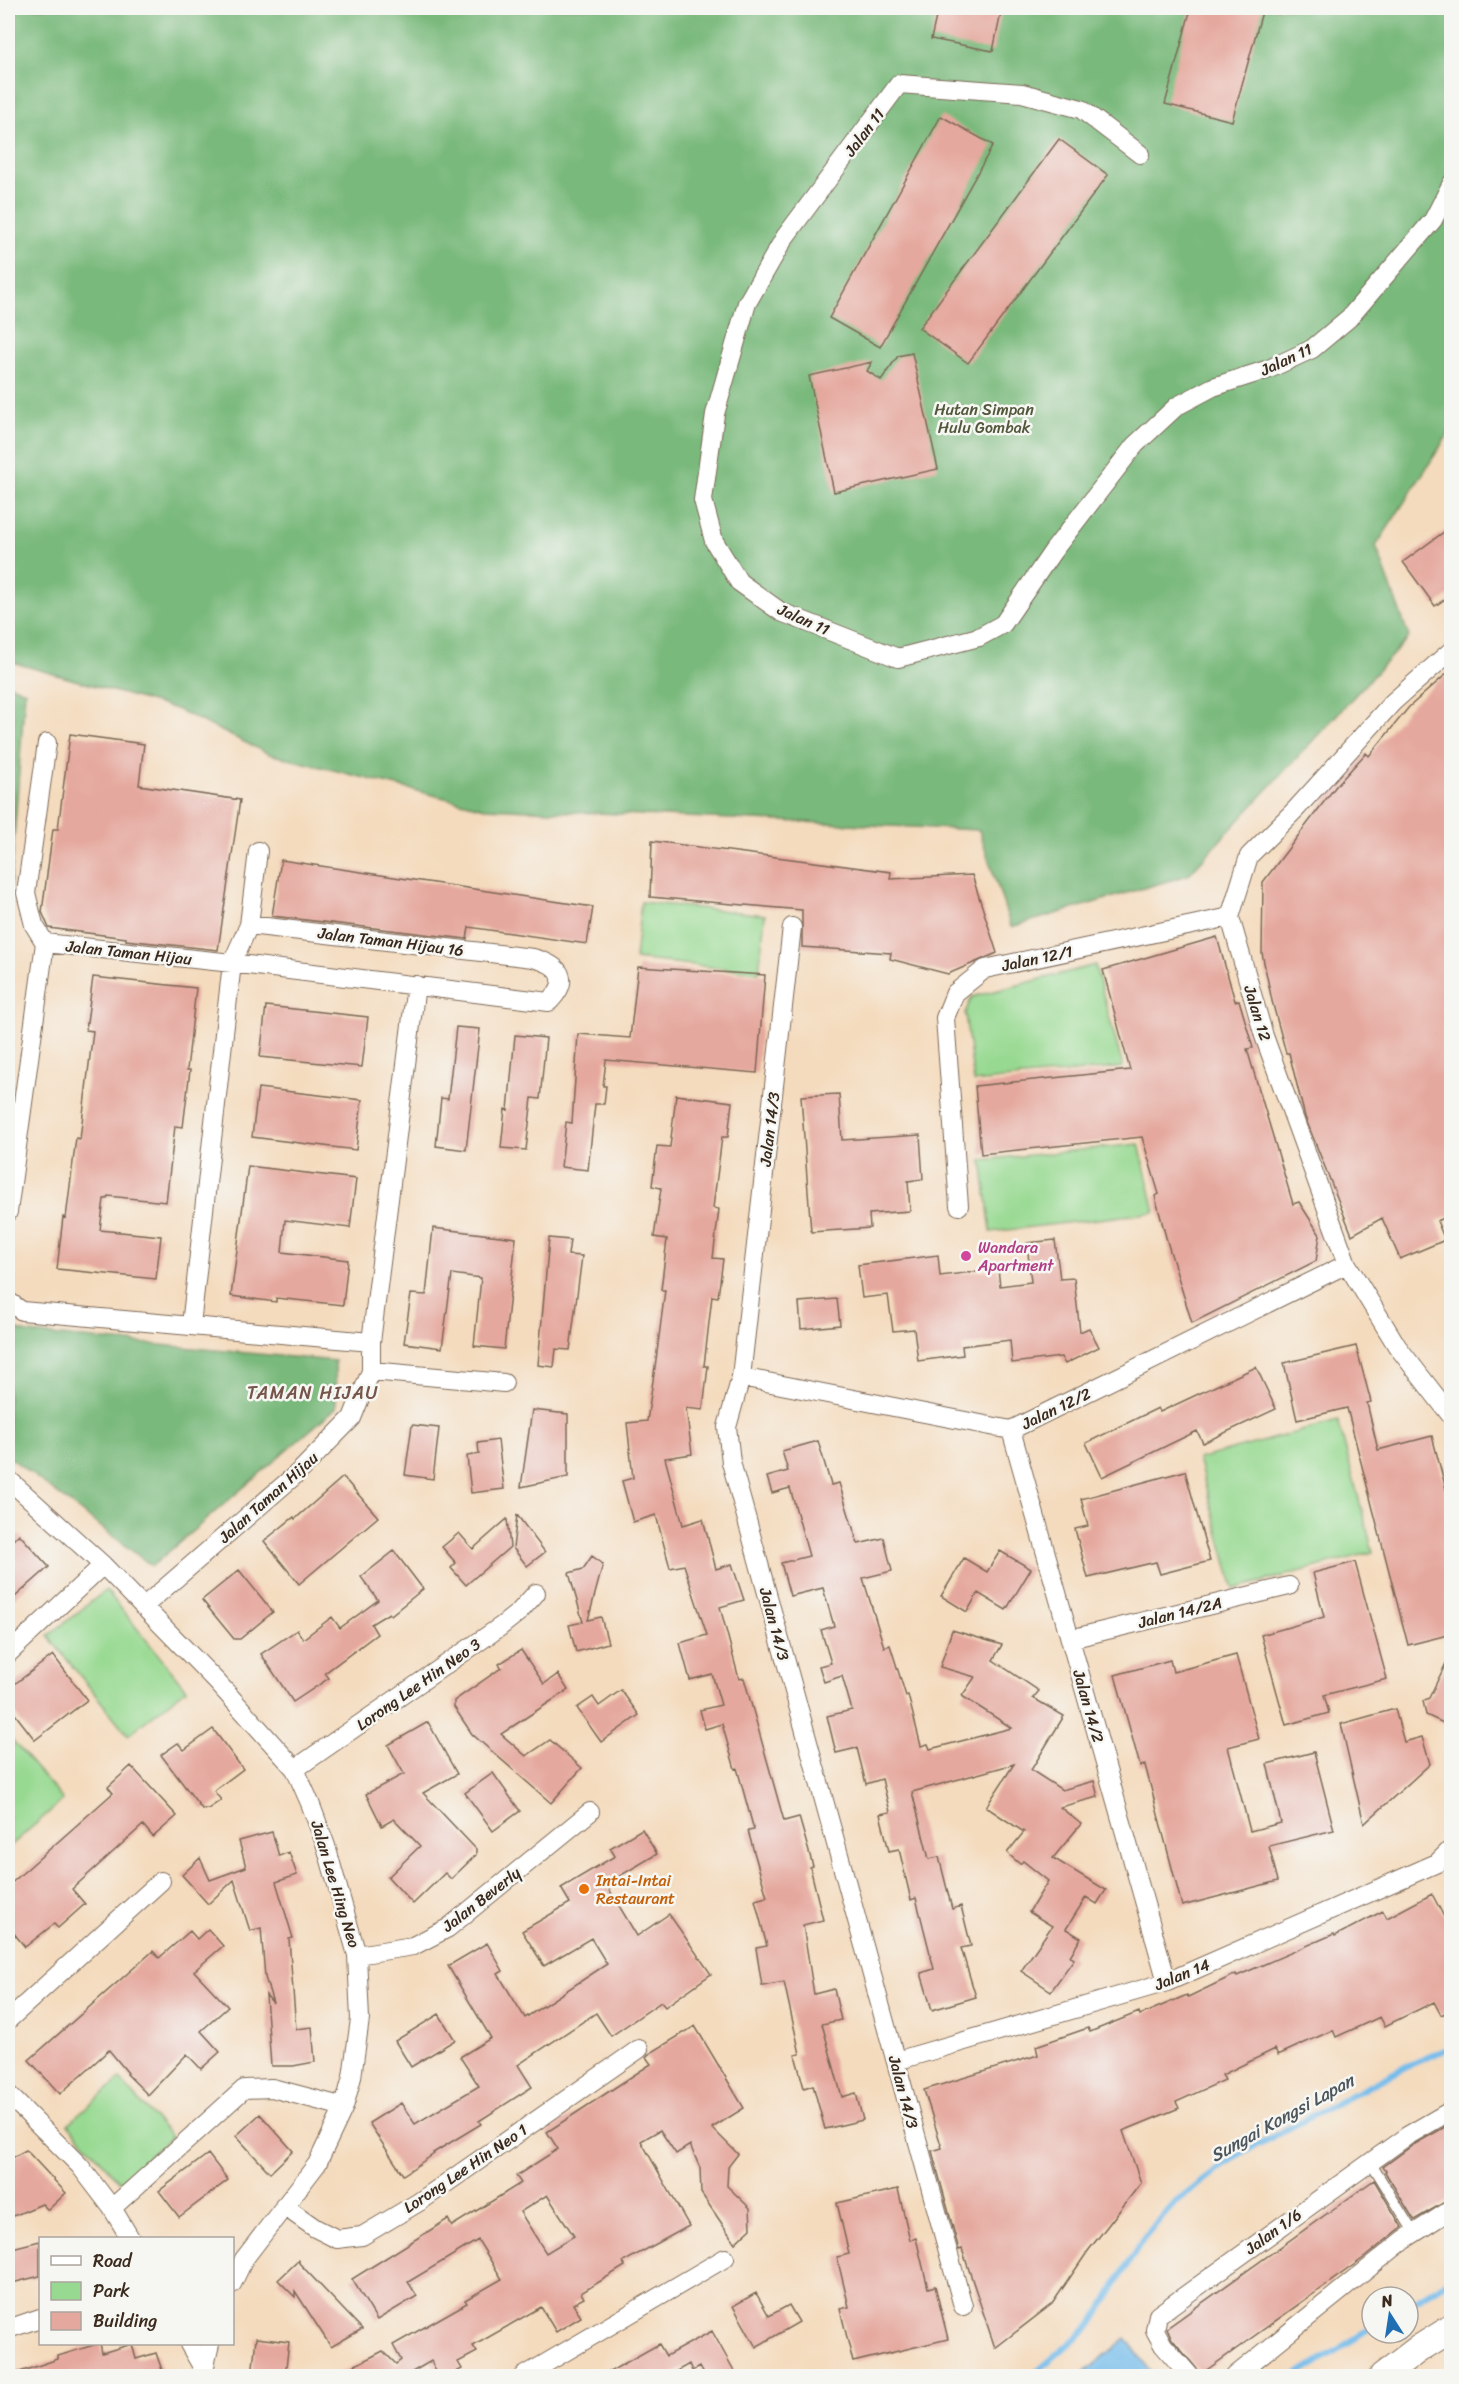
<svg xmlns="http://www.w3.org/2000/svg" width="1459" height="2384" viewBox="0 0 1459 2384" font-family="Sriracha,sans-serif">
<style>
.green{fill:#97d991;stroke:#698258;stroke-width:1.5}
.forest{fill:#79b97b;stroke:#5a724c;stroke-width:1.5}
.water{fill:#73bceb;stroke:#577384;stroke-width:1.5}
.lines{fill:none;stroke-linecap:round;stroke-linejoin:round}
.stream{stroke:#73bceb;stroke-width:6}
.building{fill:#e5a89e;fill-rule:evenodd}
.lane-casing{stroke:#7c6856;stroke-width:11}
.street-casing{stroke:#7c6856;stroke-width:20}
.secondary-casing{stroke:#7c6856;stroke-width:29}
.lane{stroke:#fff;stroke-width:9}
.street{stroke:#fff;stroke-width:18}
.secondary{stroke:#fff;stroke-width:27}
.hotel-dot{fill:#d1479c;stroke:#f6f6f2;stroke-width:2}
.food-dot{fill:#e8710a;stroke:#f6f6f2;stroke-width:2}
.labels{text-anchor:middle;stroke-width:5;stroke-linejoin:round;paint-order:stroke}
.street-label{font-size:16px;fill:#3b2a1e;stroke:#f6f6f2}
.park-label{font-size:16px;fill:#52563b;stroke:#f6f6f2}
.hotel-label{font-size:16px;fill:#b23c85;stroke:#f6f6f2;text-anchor:start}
.food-label{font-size:16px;fill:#c56008;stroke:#f6f6f2;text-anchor:start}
.neighbourhood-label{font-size:18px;letter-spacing:1.5px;fill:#76564b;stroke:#f6f6f2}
.water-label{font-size:18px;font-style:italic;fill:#4c565c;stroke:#f6f6f2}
</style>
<rect width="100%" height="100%" fill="#f6f6f2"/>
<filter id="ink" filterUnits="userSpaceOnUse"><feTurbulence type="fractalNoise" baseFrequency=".0167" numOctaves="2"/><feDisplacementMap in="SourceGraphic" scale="12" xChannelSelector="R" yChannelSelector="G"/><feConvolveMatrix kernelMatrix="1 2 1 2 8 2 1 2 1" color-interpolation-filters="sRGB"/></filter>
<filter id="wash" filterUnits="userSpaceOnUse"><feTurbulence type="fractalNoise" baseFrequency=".008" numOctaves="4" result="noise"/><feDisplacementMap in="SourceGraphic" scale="24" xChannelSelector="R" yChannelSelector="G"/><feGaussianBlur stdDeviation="1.35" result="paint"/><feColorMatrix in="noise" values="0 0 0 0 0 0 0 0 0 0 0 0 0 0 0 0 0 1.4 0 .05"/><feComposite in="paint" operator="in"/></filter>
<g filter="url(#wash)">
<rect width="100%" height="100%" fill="#f4dbbe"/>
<path class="green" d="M641,902L765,915L759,972L635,959Z
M1095,965L1123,1067L974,1082L965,1013L972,997Z
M1139,1144L1155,1212L991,1232L982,1160Z
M1338,1421L1373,1552L1234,1589L1198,1459Z
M106,1590L186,1689L128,1735L48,1636Z
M8,1735L63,1800L8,1848Z
M120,2079L171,2137L120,2182L68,2124Z"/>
<path class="forest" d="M8,8H1451V430L1376,546L1409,637L1188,875L1011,927L979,830L485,808L269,754L176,709L8,661Z
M8,684L25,691L8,918Z
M8,1327L28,1333L335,1361L336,1408L152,1566L8,1456Z"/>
<path class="water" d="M1126,2338L1154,2376H1080Z"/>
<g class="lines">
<path class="stream" d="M1408,2306L1452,2279
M1032,2376L1092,2324L1144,2237L1176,2202L1236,2156L1407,2066L1452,2047
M1295,2376L1372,2328"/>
</g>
<g id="blocks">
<path class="building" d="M938,8H1002L993,51L931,39Z
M1191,8H1263L1232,121L1165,104Z
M941,116L993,145L880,347L829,318Z
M1059,139L1108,175L968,363L919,328Z
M912,353L938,469L834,492L809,376L872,362L867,371L881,380L898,356Z
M1452,526V594L1435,606L1403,562Z
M1452,669V1215L1437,1221L1445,1240L1400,1259L1382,1218L1352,1235L1305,1117L1289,1053H1286L1272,1001L1262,953L1263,882L1336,786L1366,753L1369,756L1409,707Z
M70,734L144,744L139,785L240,800L218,950L126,940V938L49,928L42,912L53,829H58Z
M652,841L891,872L890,879L972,875L997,953L948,974L890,959L891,953L802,947V910L650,897Z
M281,860L593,907L587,944L469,927L467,939L272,916Z
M1217,937L1235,1001L1239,1000L1253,1048L1247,1049L1293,1204L1299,1202L1320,1235L1316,1261L1192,1323L1167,1241L1155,1196L1159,1194L1142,1137L981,1154L975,1086L1130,1070L1103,970Z
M638,967L765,975L757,1073L606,1060L603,1086H606L604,1104H595L588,1170L561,1167L566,1122L572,1123L578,1034L630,1038Z
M93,977L196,988L187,1070H190L183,1127L175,1126L166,1202L108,1196L107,1199H104L100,1230L161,1236L156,1279L57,1269L63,1217L66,1218L76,1138L80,1139L93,1031L86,1030Z
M266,1006L368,1017L362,1067L260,1057Z
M456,1027L480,1029L466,1150L436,1146L441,1098L448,1099Z
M515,1035L546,1038L540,1099L532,1098L526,1150L501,1148L505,1109L508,1110Z
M258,1088L362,1100L356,1150L252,1137Z
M839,1094L842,1140L920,1135L923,1179L908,1181L910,1211L869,1214L870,1228L811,1232L801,1096Z
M676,1095L732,1102L728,1137H722L713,1208L719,1209L713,1258L723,1259L718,1297L712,1296L704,1366H708L703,1410L686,1408L692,1454L665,1458L683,1525L703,1519L716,1569L732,1564L744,1600L720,1607L739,1679L744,1678L784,1821L799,1817L813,1866L810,1867L823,1920L803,1925L814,1994L834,1989L841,2020L822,2024L842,2097L856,2093L863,2120L825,2129L813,2085L804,2088L795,2055L800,2054L784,1982L762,1986L756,1948L767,1946L755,1900L767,1897L748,1831L754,1830L737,1768L735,1769L722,1724L705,1729L700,1710L721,1705L712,1674L690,1680L680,1643L707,1635L684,1565L670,1568L656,1515L633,1522L622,1481L633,1478L627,1423L647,1421L656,1360L665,1290H661L667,1239L654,1237L661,1188L652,1186L657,1146L670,1147Z
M248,1166L356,1179L350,1228L285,1220L282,1252L348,1260L343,1305L276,1298V1302L231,1296Z
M433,1228L516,1238L504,1349L474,1346L481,1278L452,1274L442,1348L404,1343L411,1294L426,1295Z
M549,1238L570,1240L568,1255L582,1256L570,1350L556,1349L554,1367L538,1365Z
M1055,1240L1060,1279L1074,1278L1080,1332L1089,1328L1099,1347L1065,1364L1061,1357L1012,1363L1010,1340L962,1346L963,1355L918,1361L914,1329L893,1331L888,1295L862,1298L858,1265L938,1255L940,1276L998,1269L1000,1286L1031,1282L1027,1243Z
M837,1299L840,1325L801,1329L799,1302Z
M1356,1346L1371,1402L1367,1403L1378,1450L1432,1436L1452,1512V1634L1408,1645L1347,1408L1297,1420L1284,1363Z
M1256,1367L1276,1409L1203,1443L1197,1431L1102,1477L1086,1443L1158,1408L1160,1412Z
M532,1410L568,1414V1477L521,1487Z
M412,1425L439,1428L433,1479L405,1475Z
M498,1440L504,1489L471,1493L467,1456L479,1454L478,1443Z
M818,1441L831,1485L839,1483L858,1544L884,1538L892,1571L863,1578L884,1647L890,1645L906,1696L908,1695L921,1746L928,1744L930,1749L1012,1728L962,1696L975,1677L940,1667L952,1630L1002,1645L993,1660L1039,1691L1033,1698L1064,1716L1031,1770L1062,1790L1094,1781L1098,1797L1060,1807L1081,1824L1053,1858L1106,1890L1097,1904L1086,1897L1066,1929L1081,1938L1070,1956L1074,1959L1051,1991L1021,1971L1052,1926L1029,1912L1048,1881L1023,1861L1020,1864L1007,1853L1024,1832L986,1807L1014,1764L912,1792L929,1859L939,1857L952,1909L961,1906L971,1946L961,1948L976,1997L932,2010L921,1973L934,1969L916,1898L911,1900L899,1849L889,1851L880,1814L890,1812L882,1779L866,1784L857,1748L836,1753L827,1716L852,1710L842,1676L824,1682L819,1666L831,1663L821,1630L834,1626L823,1588L790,1596L781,1563L809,1556L790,1488L772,1493L767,1477L788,1471L782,1451Z
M1185,1471L1210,1561L1160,1574L1156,1562L1088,1578L1075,1529L1088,1526L1081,1499Z
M343,1477L378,1517L299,1584L264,1541L294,1517L295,1519Z
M517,1515L545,1552L527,1566L513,1548Z
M507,1519L510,1547L466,1585L451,1568L456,1563L442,1547L459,1533L473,1549Z
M19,1534L49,1567L8,1603V1545Z
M394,1551L423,1589L391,1615L389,1613L371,1624L377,1634L325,1673L329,1678L293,1702L261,1654L297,1630L303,1639L332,1617L340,1628L378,1600L361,1577Z
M1000,1551L1031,1569L1006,1610L978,1593L967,1612L941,1596L964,1558L987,1572Z
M592,1556L603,1564L588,1620L601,1617L608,1643L576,1652L569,1625L583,1622L569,1573L583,1569Z
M1355,1562L1387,1679L1324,1695L1329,1713L1286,1725L1261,1635L1324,1617L1313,1573Z
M239,1570L273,1612L240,1639H234L202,1600Z
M521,1650L544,1684L558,1674L568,1690L501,1734L526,1756L550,1740L582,1768L551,1803L472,1734L454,1707V1701L501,1668L499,1664Z
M1452,1651V1727L1426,1715L1423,1701L1429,1698Z
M53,1655L87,1700L35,1740L8,1705V1689Z
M1236,1655L1259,1739L1228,1747L1250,1831L1281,1823L1267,1764L1314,1752L1334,1830L1269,1846L1278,1881L1182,1906L1145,1765L1140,1766L1115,1675L1170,1660L1173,1672Z
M621,1690L639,1715L601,1742L577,1708L593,1697L599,1706Z
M1395,1709L1404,1742L1422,1737L1430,1764L1364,1824L1341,1724Z
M428,1722L457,1774L423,1793L476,1849V1855L451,1879L445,1873L413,1904L388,1877L420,1846L394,1819L382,1826L366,1794L404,1774L388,1745Z
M213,1729L243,1769L214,1791L221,1800L208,1809H202L161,1755L178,1743L184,1750Z
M131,1766L177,1816L153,1837L143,1825L72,1889L85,1904L58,1928L54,1924L25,1947L8,1926V1886L113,1793L108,1787Z
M493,1773L520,1811L493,1831L465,1793Z
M642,1829L657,1854L606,1884L637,1936L669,1914L711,1974L665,2007L661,2002L611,2036L596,2013L518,2065L532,2087L479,2121L481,2124L433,2153L434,2154L403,2175L369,2123L401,2103L415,2124L479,2086L460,2057L491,2038L448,1966L487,1943L503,1971L498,1974L525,2018L607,1964L591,1938L544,1966L522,1931L570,1903L561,1888L615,1856L610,1848Z
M272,1832L279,1856L289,1852L297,1875L276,1882L293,1938L289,1939L296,2029L312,2027L315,2062L293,2066H271L266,1995L273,2003L265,1977L261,1928L250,1931L234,1880L208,1904L182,1875L200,1858L210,1880L246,1867L239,1841Z
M1432,1894L1452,1932V2010L1441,2015L1434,2002L1385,2026L1380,2017L1336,2037L1333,2030L1278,2055L1275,2049L1222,2075L1225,2080L1176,2102L1179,2108L1123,2131L1141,2183L1088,2251L1052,2304L995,2348L962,2249L959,2250L932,2151L942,2148L924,2090L1038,2055L1036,2046L1088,2028L1090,2032L1139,2012L1140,2015L1187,1995L1188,1997L1236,1974L1237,1976L1334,1934L1335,1936L1383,1911L1387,1918Z
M208,1929L223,1946L194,1971L228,2007L201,2031L220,2052L201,2069L187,2054L148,2095L127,2074L128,2073L109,2050L60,2094L29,2060L153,1951L159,1958L190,1931L197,1939Z
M439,2014L455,2040L411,2067L395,2041Z
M695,2026L744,2108L712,2128L738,2154L728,2167L727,2186L750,2208L751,2228L735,2243L701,2193L700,2168L690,2145L676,2154L660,2130L641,2141L689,2226L623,2262L625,2266L581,2293L584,2298L573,2304L581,2317L556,2332L541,2307L473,2346L477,2352L458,2362L462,2369L449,2376H439L431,2361L407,2375L409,2376H334L383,2351L396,2364L401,2360L393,2345L467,2303L465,2300L502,2279L478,2240L408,2282L417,2296L377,2320L352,2279L448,2219L452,2226L521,2183L516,2176L558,2149L547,2132L651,2064L646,2057L649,2054ZM547,2195L574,2236L546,2253L520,2212Z
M260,2114L293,2151L270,2173L236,2136Z
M1452,2123V2198L1414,2220L1385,2172L1386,2171L1383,2167L1413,2145Z
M26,2150L66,2193L48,2210L42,2204L11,2217L8,2207V2160Z
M208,2154L228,2180L179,2217L159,2191Z
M1374,2180L1402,2227L1365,2257L1201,2374L1172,2339L1167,2328Z
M898,2189L910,2240L916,2238L928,2288L935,2286L948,2339L853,2362L840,2309L849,2307L837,2257L849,2254L837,2203Z
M40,2241V2276L8,2284V2249Z
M299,2260V2263L362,2329L331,2347L295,2291V2297L278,2280Z
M756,2293L769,2316L789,2305L799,2322L756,2347L733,2306Z
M712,2331L737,2376H704L699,2367L692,2371L689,2364L668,2376H602L659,2344L666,2356Z
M256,2338L289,2342L285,2376H252Z
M100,2343L102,2353L132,2344L136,2359L156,2353L164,2376H15L14,2374L58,2359V2356Z"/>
</g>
</g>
<g filter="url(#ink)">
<use href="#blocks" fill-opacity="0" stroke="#7c6856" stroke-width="1.5"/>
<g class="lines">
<defs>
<path id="lane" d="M1371,2163L1414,2233"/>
<path id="street" d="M1140,154L1081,109L1022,93L899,84L785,237L747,303L715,414L703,500L714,541L739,582L781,612L898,658L979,637L1003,624L1053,551L1135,445L1177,406L1213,387L1269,369L1312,349L1349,318L1433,220L1452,183
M1452,650L1393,702L1296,809L1249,856L1230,917L1264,1036L1347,1264L1397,1346L1452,1417
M792,927L741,1377L727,1427L731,1462L963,2306
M45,943L232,963L549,1002C572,979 560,965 533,958L249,925
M45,943L34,925L26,893L47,743
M959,1206L945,1018L955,993L985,969L1230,917
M8,1212L45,943
M8,1301L22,1311L371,1342
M191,1325L232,963L249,925L258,851
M371,1371L504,1383
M741,1377L1011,1430L1347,1264
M1011,1430L1167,1982
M8,1479L103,1565L217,1682L295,1769L310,1803L326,1846L357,1955L360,2019L352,2077L344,2107L317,2164L244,2259L232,2284
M143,1607L301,1470L352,1418L371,1371V1342L416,985
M1070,1639L1289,1586
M8,1654L103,1565
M295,1769L500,1627L519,1612L536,1593
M357,1955L413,1946L448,1928L590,1812
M8,2020L161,1881
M896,2061L1167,1982L1437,1863L1452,1848
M8,2094L80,2166L112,2208L130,2238
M284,2206L315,2228L337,2239L362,2236L419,2202L639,2049
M112,2208L244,2089L272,2088L344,2107
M8,2329L40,2318
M189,2344L204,2370V2376
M204,2370L210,2344
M524,2376L725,2258
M1190,2376L1163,2345L1155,2330L1158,2315L1407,2136L1452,2110
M1235,2376L1405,2239L1452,2209"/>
<path id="secondary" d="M1383,2376L1417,2350L1452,2328"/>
</defs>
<use href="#lane" class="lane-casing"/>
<use href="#street" class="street-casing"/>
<use href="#secondary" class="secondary-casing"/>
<use href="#lane" class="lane"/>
<use href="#street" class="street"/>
<use href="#secondary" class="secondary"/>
</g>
</g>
<circle class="hotel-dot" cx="966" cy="1256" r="6"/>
<circle class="food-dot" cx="584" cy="1889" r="6"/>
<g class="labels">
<g class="street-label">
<text transform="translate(864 132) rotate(-53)" y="6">Jalan 11</text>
<text transform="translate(1286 359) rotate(-25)" y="6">Jalan 11</text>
<text transform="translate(804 619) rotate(24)" y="6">Jalan 11</text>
<text transform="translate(391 941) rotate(7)" y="6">Jalan Taman Hijau 16</text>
<text transform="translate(129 952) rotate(6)" y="6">Jalan Taman Hijau</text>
<text transform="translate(1037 958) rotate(-12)" y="6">Jalan 12/1</text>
<text transform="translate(1258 1013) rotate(73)" y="6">Jalan 12</text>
<text transform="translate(769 1129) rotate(-83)" y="6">Jalan 14/3</text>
<text transform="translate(1056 1408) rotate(-26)" y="6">Jalan 12/2</text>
<text transform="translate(268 1497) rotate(-42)" y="6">Jalan Taman Hijau</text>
<text transform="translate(1180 1612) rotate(-14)" y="6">Jalan 14/2A</text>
<text transform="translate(775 1624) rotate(75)" y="6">Jalan 14/3</text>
<text transform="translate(418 1684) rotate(-35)" y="6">Lorong Lee Hin Neo 3</text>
<text transform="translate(1089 1706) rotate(74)" y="6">Jalan 14/2</text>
<text transform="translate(336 1884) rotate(73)" y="6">Jalan Lee Hing Neo</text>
<text transform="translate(481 1899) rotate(-38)" y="6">Jalan Beverly</text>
<text transform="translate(1182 1974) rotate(-22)" y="6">Jalan 14</text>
<text transform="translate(904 2092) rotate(75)" y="6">Jalan 14/3</text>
<text transform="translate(465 2168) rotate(-34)" y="6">Lorong Lee Hin Neo 1</text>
<text transform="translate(1273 2231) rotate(-36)" y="6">Jalan 1/6</text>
</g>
<g class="park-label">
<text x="984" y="415">Hutan Simpan<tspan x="984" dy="18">Hulu Gombak</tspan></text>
</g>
<g class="hotel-label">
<text x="978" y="1253">Wandara<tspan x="978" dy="18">Apartment</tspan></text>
</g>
<g class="food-label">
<text x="596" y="1886">Intai-Intai<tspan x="596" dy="18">Restaurant</tspan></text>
</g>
<g class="neighbourhood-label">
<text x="313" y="1399">TAMAN HIJAU</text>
</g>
<g class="water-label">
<text transform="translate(1282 2118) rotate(-29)" y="6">Sungai Kongsi Lapan</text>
</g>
</g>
<rect width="1459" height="2384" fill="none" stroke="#f6f6f2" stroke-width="30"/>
<rect x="39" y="2237" width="195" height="108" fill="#f6f6f2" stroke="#aba49d" stroke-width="1.5"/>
<rect x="51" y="2256" width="30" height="9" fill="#ffffff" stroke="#aba49d" stroke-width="1.5"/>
<text x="93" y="2267" font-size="18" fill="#3b2a1e">Road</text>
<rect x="51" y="2282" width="30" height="18" fill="#97d991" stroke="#aba49d" stroke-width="1.5"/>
<text x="93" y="2297" font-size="18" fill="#3b2a1e">Park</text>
<rect x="51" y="2312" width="30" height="18" fill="#e5a89e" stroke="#aba49d" stroke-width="1.5"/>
<text x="93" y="2327" font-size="18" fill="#3b2a1e">Building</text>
<g transform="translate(1390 2315) rotate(348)"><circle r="28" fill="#f6f6f2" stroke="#aba49d" stroke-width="1.5"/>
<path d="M0-4.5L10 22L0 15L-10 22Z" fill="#1f6fb2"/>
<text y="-9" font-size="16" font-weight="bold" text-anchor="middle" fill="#3b2a1e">N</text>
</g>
</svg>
